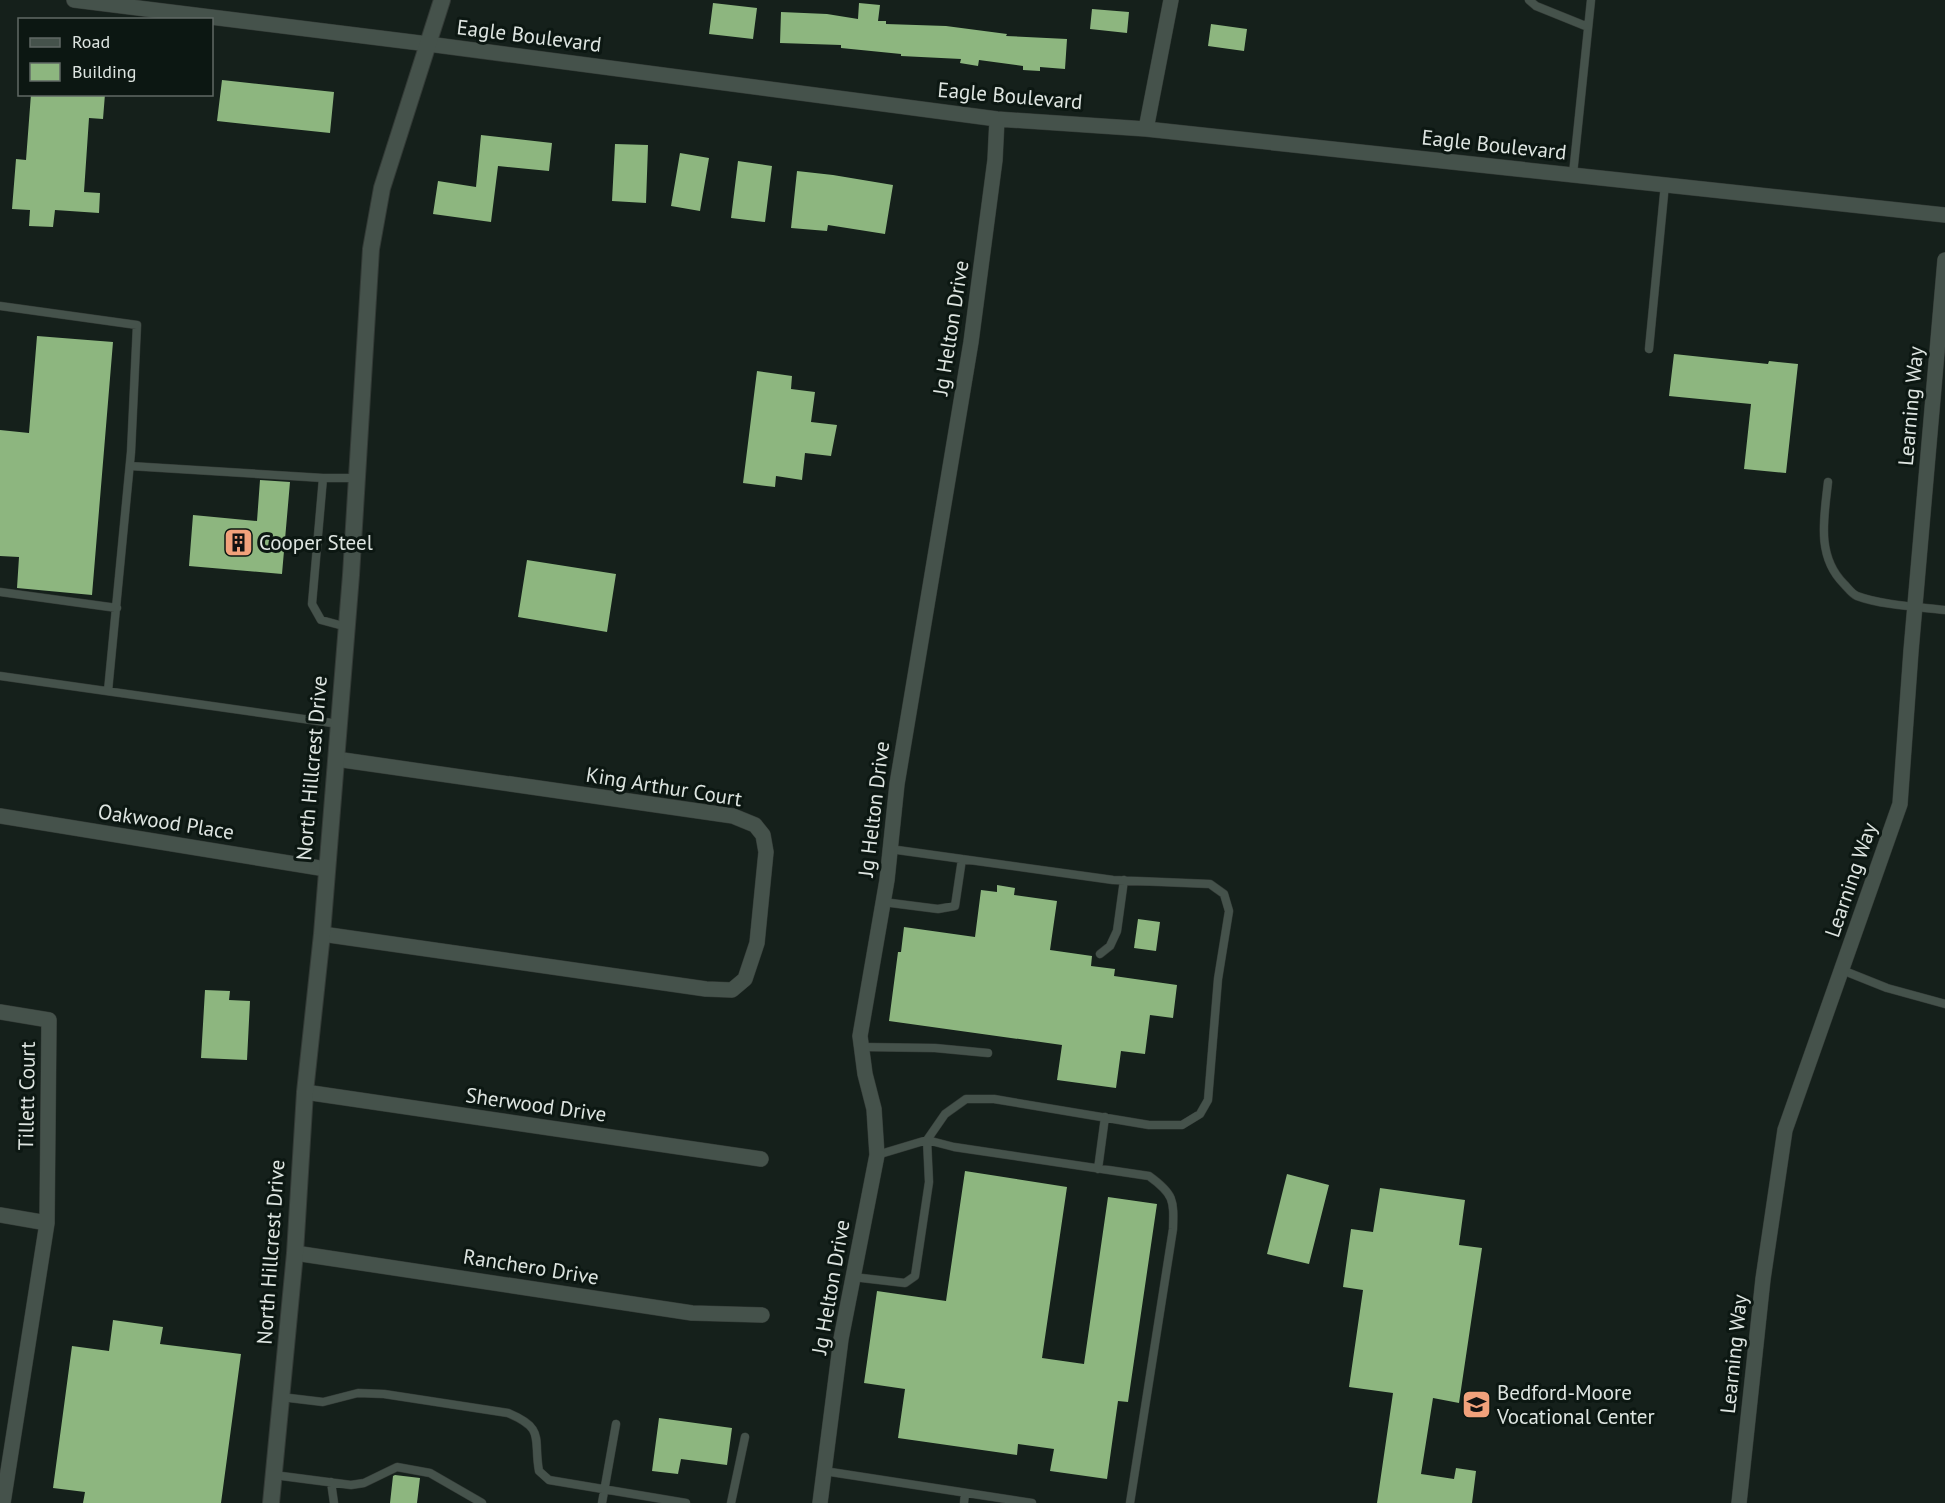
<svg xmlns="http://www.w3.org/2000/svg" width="1945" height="1503" viewBox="0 0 1945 1503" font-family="'PT Sans',sans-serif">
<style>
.building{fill:#8db67f}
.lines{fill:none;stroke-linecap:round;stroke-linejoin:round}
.service-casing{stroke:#333a36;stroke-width:9}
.minor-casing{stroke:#333a36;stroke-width:16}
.tertiary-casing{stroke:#333a36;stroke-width:18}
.service{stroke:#45524b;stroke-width:8}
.minor{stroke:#45524b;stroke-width:15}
.tertiary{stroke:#45524b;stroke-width:16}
.labels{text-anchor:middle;stroke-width:6;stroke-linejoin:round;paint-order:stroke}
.street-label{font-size:21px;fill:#dee5e1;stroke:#0c1712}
.poi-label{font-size:21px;fill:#dee5e1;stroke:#0c1712;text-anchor:start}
</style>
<rect width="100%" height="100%" fill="#15201b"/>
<path class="building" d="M713,3L757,8L753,39L709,34Z
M859,3L880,5L878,21H886V24L946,26L1007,34L1006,36L1067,39L1065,69L1040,67V71L1023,70V66L979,60L978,66L960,63L961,59L901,56V54L841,48V45L780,43L781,12L827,14L858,19Z
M1092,9L1129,12L1127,33L1090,29Z
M1211,24L1247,29L1244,51L1208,46Z
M222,80L334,92L330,133L217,121Z
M31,94H105L103,119L89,118L84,192L100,193L99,213L55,210L53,227L29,226L30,210L12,209L16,159L26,160Z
M481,135L552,143L549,171L498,166L491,222L433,214L438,181L476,187Z
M615,144L648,145L646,203L612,201Z
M680,153L709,158L700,211L671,206Z
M738,161L772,166L765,222L731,218Z
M797,171L833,175L893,185L885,234L828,225L827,231L791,228Z
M37,336L113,342L92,595L17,588L19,557L0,556V430L29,433Z
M1674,354L1768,364L1769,361L1798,364L1786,473L1744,469L1751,404L1669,396Z
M757,371L792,376L791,389L815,392L811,422L837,425L831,456L805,453L802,480L776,476L775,487L743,483Z
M260,480L290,482L282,574L189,566L193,515L257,521Z
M527,560L616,574L607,632L518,617Z
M997,885L1015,888L1014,895L1057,901L1050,950L1092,956L1091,966L1115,969L1114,976L1177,985L1173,1018L1150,1015L1145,1054L1121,1051L1116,1088L1057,1080L1062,1045L889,1021L898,952H901L904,927L975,937L981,890L997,892Z
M1138,919L1160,922L1156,951L1134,948Z
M205,990L230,991L229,1000L250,1001L247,1060L201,1058Z
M965,1171L1067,1187L1042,1358L1084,1364L1108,1197L1157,1204L1128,1402L1118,1401L1107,1479L1050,1471L1054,1449L1018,1444L1017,1455L898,1438L905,1389L864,1383L877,1291L946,1301Z
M1287,1174L1329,1185L1309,1264L1267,1254Z
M1380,1188L1465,1200L1459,1245L1482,1248L1459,1403L1433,1398L1421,1474L1454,1479L1456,1468L1476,1471L1472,1503H1377L1393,1393L1349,1387L1363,1290L1343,1287L1351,1229L1373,1232Z
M113,1320L163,1327L160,1344L241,1354L221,1503H83L85,1492L53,1488L72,1346L109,1351Z
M659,1418L732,1428L727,1465L681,1459L678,1474L652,1471Z
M395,1475L420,1478L417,1503H390L393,1476Z"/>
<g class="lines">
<defs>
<path id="service" d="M1529,0L1536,6L1588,27
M1573,174L1591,0
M0,306L137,325L131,452L108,691
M1649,349L1665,184
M130,466L323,478
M1828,482C1824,518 1816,556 1844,584C1848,588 1852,594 1857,596C1881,605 1919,607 1945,610
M0,592L117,608
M347,627L321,620L312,604L323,478H357
M0,676L339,724
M883,902L938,909L955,906L962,859
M1100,954L1110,946L1117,931L1124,880
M1842,970L1887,988L1945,1004
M862,1047L935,1048L988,1053
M877,1155L927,1140L945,1114L966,1099H994L1149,1125H1182L1200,1114L1208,1100L1218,979L1229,911L1224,894L1210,884L1113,880L890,849
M1098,1169L1105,1117
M853,1277L905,1283L915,1276L929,1182L927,1140L954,1147L1149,1176C1174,1194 1174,1200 1173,1229L1130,1503
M281,1397L323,1402L358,1393L384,1394L508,1413C546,1429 533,1438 539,1471L549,1480L686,1503
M824,1471L1032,1503
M274,1475L351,1485L364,1483L397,1467L430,1473L482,1503
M331,1482L334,1503
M602,1503L616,1424
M731,1503L745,1437
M964,1503L965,1493"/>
<path id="minor" d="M74,0L428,44L997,119L1146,129L1945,215
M1146,129L1171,0
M0,816L326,869
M322,934L706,989L732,990L745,979L757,943L766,852L763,835L755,825L733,816L336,759
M0,1012L49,1020L47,1223L3,1503
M305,1092L761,1159
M0,1215L47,1223
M295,1253L692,1313L762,1315
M820,1503L841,1339L877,1155L874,1109L865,1074L860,1036L887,880L897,784L971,342L995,160L997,119
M1739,1503L1763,1279L1785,1130L1900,804L1911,651L1945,260"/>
<path id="tertiary" d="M271,1503L295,1253L305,1092L322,934L351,575L371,249L382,188L442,0"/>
</defs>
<use href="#service" class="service-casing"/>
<use href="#minor" class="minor-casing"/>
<use href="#tertiary" class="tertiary-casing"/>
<use href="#service" class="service"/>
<use href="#minor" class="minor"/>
<use href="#tertiary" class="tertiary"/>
</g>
<defs>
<symbol id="building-square" viewBox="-11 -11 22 22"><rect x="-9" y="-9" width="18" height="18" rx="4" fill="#f1a17b" stroke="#0c1712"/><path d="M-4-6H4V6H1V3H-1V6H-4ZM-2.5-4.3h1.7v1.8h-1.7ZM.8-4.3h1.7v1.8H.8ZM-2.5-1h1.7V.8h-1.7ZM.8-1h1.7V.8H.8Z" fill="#111"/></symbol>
<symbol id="school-square" viewBox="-11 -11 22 22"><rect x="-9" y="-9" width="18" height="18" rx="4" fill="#f1a17b" stroke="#0c1712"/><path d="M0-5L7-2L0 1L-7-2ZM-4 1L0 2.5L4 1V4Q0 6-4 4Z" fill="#111"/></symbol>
</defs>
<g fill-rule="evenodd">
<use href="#building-square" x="222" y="526" width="33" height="33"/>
<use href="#school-square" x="1460" y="1388" width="33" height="33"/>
</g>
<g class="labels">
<g class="street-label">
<text transform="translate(529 36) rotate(7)" y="7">Eagle Boulevard</text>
<text transform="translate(1010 96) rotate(5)" y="7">Eagle Boulevard</text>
<text transform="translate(1494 145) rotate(6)" y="7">Eagle Boulevard</text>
<text transform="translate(951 328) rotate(-81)" y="7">Jg Helton Drive</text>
<text transform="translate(1911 406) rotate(-85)" y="7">Learning Way</text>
<text transform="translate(312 768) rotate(-85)" y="7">North Hillcrest Drive</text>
<text transform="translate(664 787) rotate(9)" y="7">King Arthur Court</text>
<text transform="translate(874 809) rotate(-83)" y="7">Jg Helton Drive</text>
<text transform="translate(166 822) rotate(9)" y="7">Oakwood Place</text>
<text transform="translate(1851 880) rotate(-71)" y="7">Learning Way</text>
<text transform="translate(27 1096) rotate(-89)" y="7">Tillett Court</text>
<text transform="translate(536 1105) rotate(8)" y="7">Sherwood Drive</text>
<text transform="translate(271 1252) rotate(-86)" y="7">North Hillcrest Drive</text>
<text transform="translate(531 1267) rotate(9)" y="7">Ranchero Drive</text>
<text transform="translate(831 1287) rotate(-80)" y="7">Jg Helton Drive</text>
<text transform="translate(1734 1354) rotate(-84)" y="7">Learning Way</text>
</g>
<g class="poi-label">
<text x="259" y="550">Cooper Steel</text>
<text x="1497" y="1400">Bedford-Moore<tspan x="1497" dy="24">Vocational Center</tspan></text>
</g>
</g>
<rect x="18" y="18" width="195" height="78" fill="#0c1712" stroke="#606965" stroke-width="1.5"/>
<rect x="30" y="38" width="30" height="9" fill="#45524b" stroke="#606965" stroke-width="1.5"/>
<text x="72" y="48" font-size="18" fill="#dee5e1">Road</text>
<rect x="30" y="63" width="30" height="18" fill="#8db67f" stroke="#606965" stroke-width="1.5"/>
<text x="72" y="78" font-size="18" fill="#dee5e1">Building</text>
</svg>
